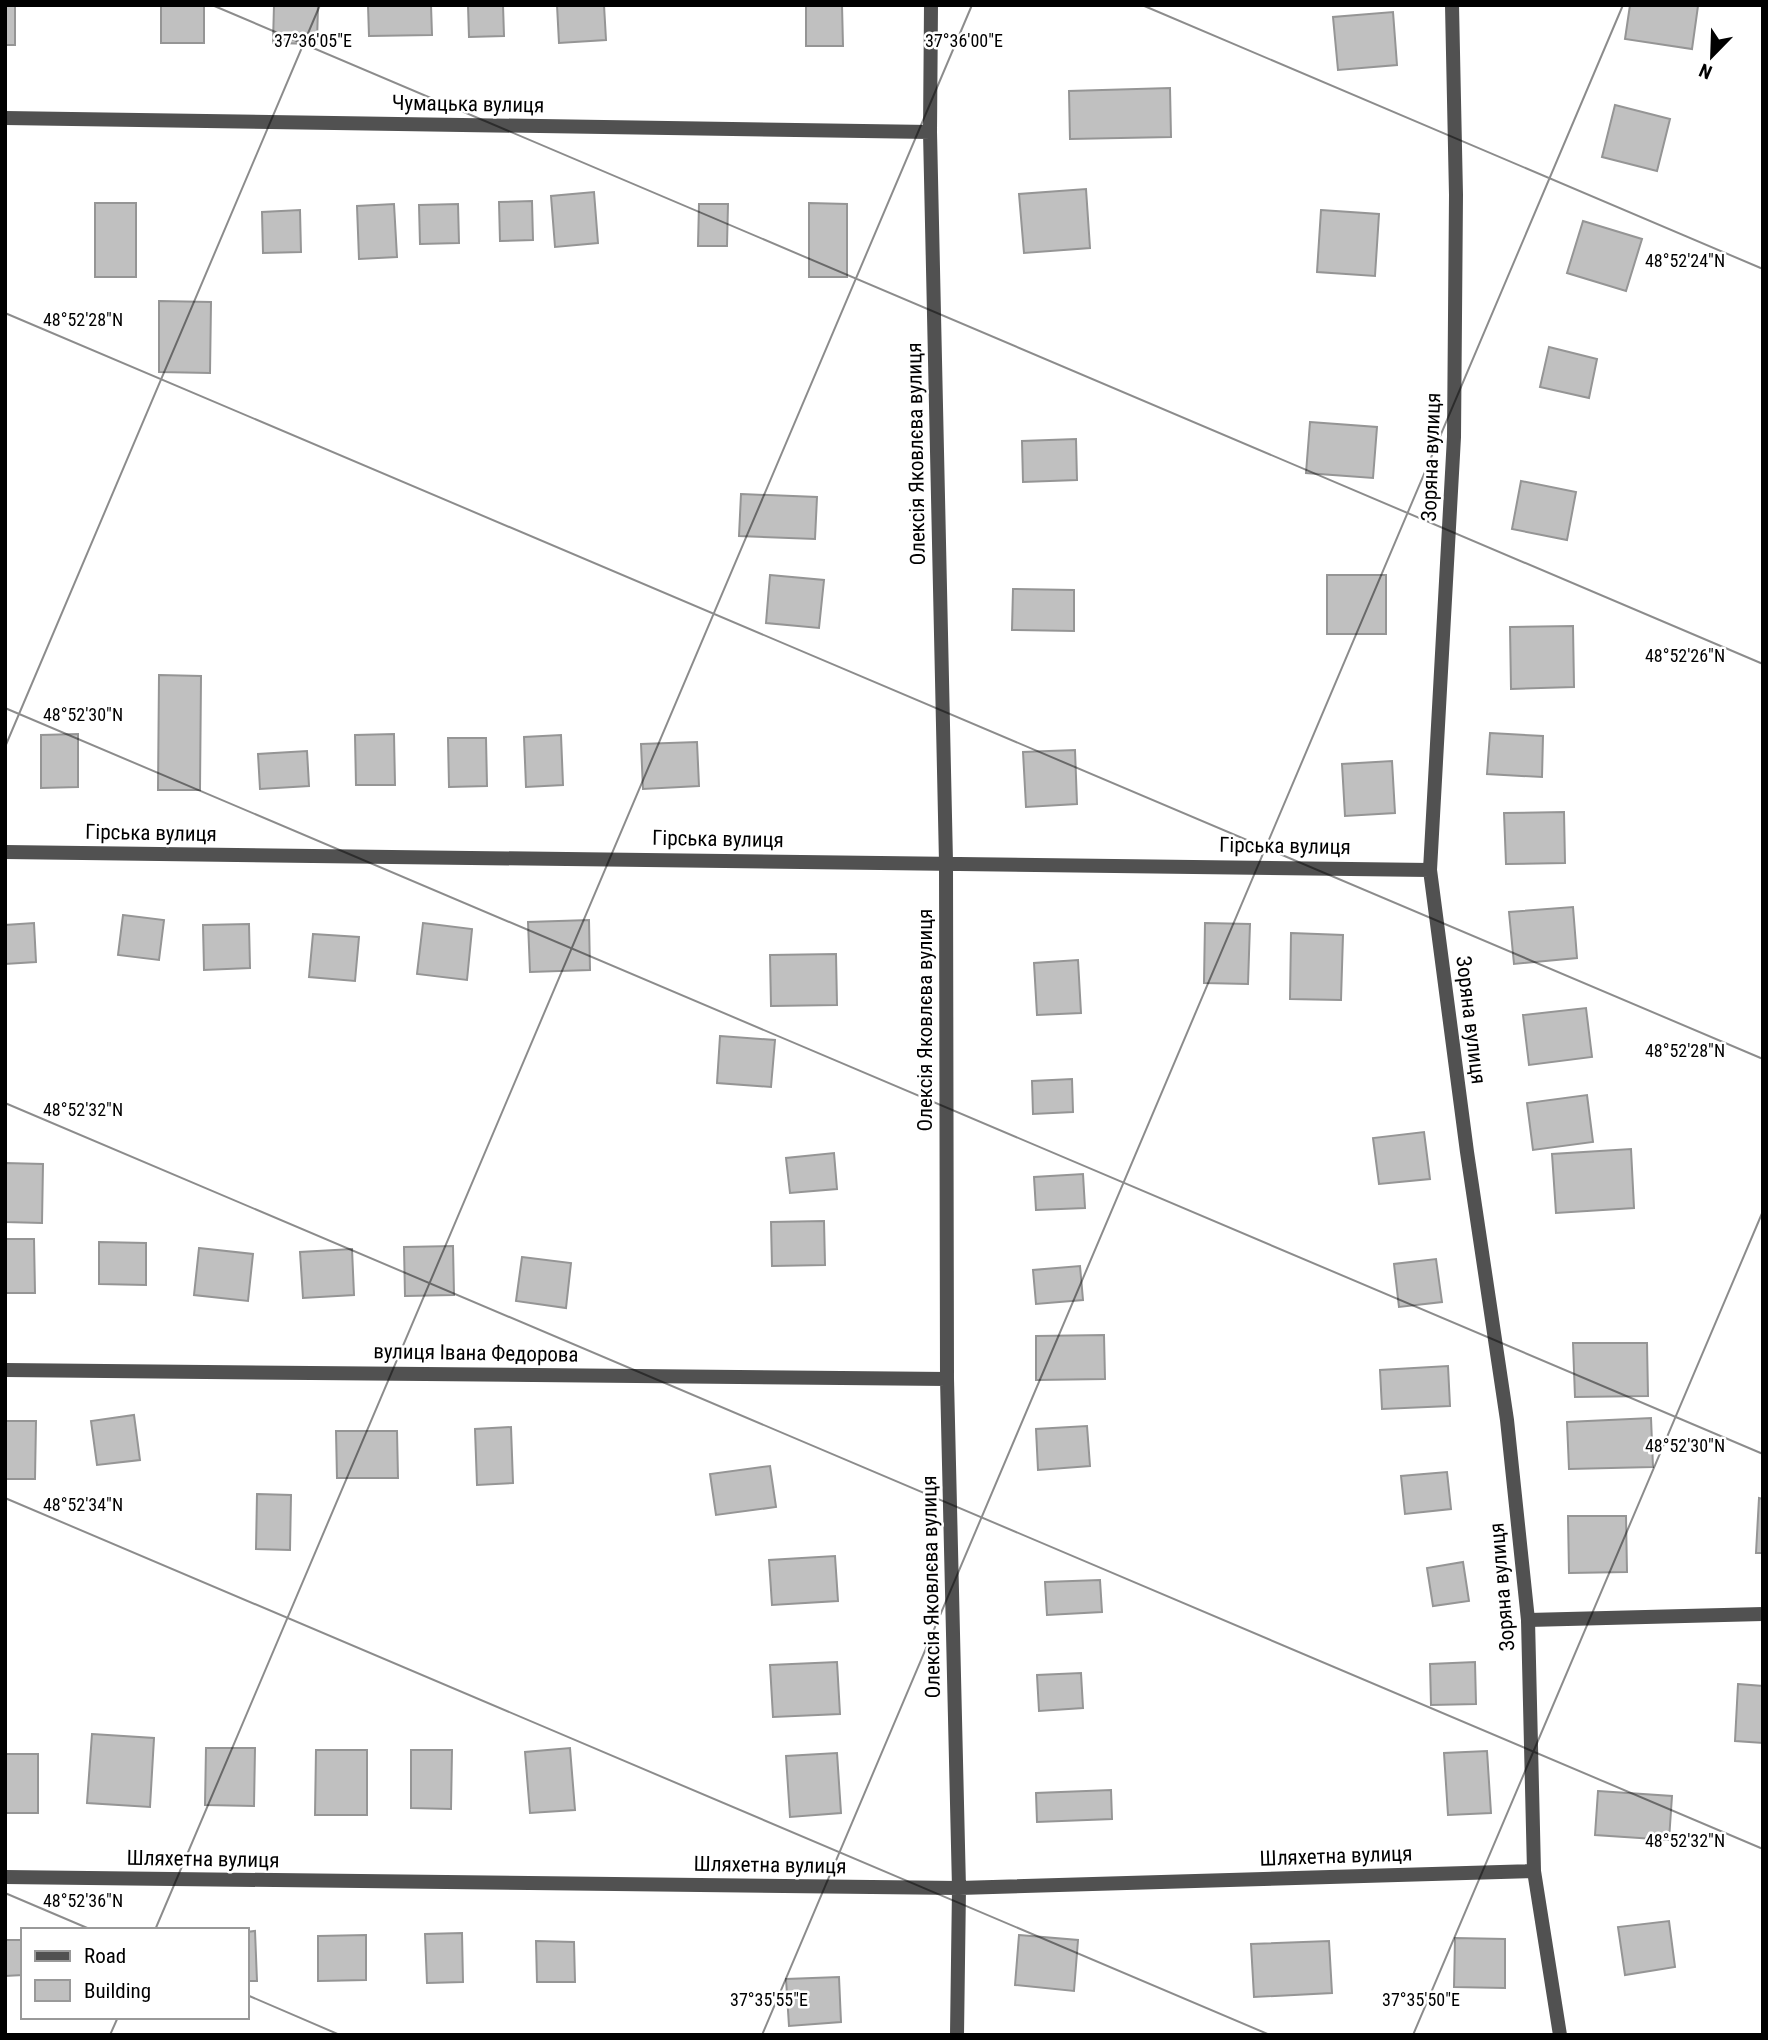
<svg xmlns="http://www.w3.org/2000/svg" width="1768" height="2040" viewBox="0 0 1768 2040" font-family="'Roboto Condensed',sans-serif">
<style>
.building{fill:#c0c0c0;stroke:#959595;stroke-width:2}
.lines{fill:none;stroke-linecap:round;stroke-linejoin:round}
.service{stroke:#515151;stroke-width:14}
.minor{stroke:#515151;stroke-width:14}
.ticks{fill:none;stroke:#000;stroke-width:2;stroke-opacity:0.45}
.labels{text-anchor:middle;stroke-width:5;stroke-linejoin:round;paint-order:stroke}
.street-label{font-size:21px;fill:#000;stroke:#fff}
.ticks-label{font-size:18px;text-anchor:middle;fill:#000;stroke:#fff;stroke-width:5;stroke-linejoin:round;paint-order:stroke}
</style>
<rect width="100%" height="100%" fill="#fff"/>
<path class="building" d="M5,5H15V45H5Z
M161,5H204V43H161Z
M274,5H318L317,44L273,43Z
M368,5H431L432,35L369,36Z
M468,5H503L504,36L469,37Z
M557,5H604L606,40L559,43Z
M806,5H842L843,46H806Z
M1630,5L1698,6L1692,49L1625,39Z
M1393,12L1397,65L1338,70L1333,17Z
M1170,88L1171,137L1070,139L1069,91Z
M1615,105L1670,119L1657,171L1602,157Z
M1086,189L1090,248L1024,253L1019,194Z
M594,192L598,243L555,247L551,196Z
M532,201L533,240L500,241L499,202Z
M95,203H136V277H95Z
M809,203L847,204V277H809Z
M394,204L397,257L359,259L357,206Z
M458,204L459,243L420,244L419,205Z
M699,204H728L727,246H698Z
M300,210L301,252L263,253L262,212Z
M1321,210L1379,214L1375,276L1317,272Z
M1583,221L1642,239L1626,291L1567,273Z
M159,301L211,302L210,373L159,372Z
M1549,347L1597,359L1589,398L1540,387Z
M1310,422L1377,427L1373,478L1306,473Z
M1076,439L1077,480L1023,482L1022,441Z
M1521,481L1576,492L1567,540L1512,529Z
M741,494L817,497L815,539L739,536Z
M770,575L824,580L819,628L766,623Z
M1327,575H1386V634H1327Z
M1013,589L1074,590V631L1012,630Z
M1573,626L1574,687L1511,689L1510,627Z
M159,675L201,676L200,790H158Z
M1490,733L1543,736L1542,777L1487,774Z
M78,734V787L41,788V735Z
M394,734L395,785H356L355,735Z
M561,735L563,785L526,787L524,737Z
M448,738H486L487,786L449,787Z
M697,742L699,786L643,789L641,744Z
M1075,750L1077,804L1026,807L1023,752Z
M307,751L309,786L260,789L258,754Z
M1392,761L1395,813L1345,816L1342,764Z
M1564,812L1565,863L1506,864L1504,813Z
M1573,907L1577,958L1514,964L1509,912Z
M123,915L164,920L159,960L118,955Z
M589,920L590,970L530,972L528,922Z
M34,923L36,962L5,964V925Z
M423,923L472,929L467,980L417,974Z
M1205,923L1250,924L1248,984L1204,983Z
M249,924L250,968L204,970L203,925Z
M1291,933L1343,935L1341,1000L1290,999Z
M313,934L359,937L355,981L309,977Z
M836,954L837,1005L771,1006L770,955Z
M1078,960L1081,1013L1037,1015L1034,963Z
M1586,1008L1592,1057L1529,1065L1523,1015Z
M720,1036L775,1040L771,1087L717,1083Z
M1072,1079L1073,1112L1033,1114L1032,1081Z
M1587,1095L1593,1142L1533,1150L1527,1103Z
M1424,1132L1430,1179L1379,1184L1373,1138Z
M1631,1149L1634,1208L1556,1213L1552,1154Z
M834,1153L837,1189L790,1193L786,1158Z
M5,1163L43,1164L42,1223L5,1222Z
M1083,1174L1085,1208L1036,1210L1034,1177Z
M824,1221L825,1265L772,1266L771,1222Z
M5,1239H34L35,1293H5Z
M99,1242L146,1243V1285L99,1284Z
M453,1246L454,1295L405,1296L404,1247Z
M199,1248L253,1254L248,1301L194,1295Z
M352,1249L354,1295L303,1298L300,1252Z
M522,1257L571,1263L566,1308L516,1301Z
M1436,1259L1442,1302L1399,1307L1394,1264Z
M1080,1266L1083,1300L1036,1304L1033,1270Z
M1104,1335L1105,1379L1036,1380V1336Z
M1573,1343H1647L1648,1396L1575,1397Z
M1448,1366L1450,1406L1382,1409L1380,1370Z
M134,1415L140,1460L97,1465L91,1421Z
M1651,1418L1653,1467L1569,1469L1567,1422Z
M5,1421H36L35,1479H5Z
M1087,1426L1090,1466L1038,1470L1036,1429Z
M511,1427L513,1483L477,1485L475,1429Z
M336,1431H397L398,1478H337Z
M770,1466L776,1507L716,1515L710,1474Z
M1447,1472L1451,1509L1405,1514L1401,1476Z
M257,1494L291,1495L290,1550L256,1549Z
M1759,1498L1763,1499V1553H1756Z
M1568,1516H1626L1627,1572L1569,1573Z
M835,1556L838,1601L772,1605L769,1560Z
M1463,1562L1469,1601L1433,1606L1427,1568Z
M1100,1580L1102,1612L1047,1615L1045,1582Z
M837,1662L840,1714L773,1717L770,1665Z
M1475,1662L1476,1704L1431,1705L1430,1664Z
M1081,1673L1083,1708L1039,1711L1037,1675Z
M1738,1684L1763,1686V1743L1735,1741Z
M92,1734L154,1738L150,1807L87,1803Z
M206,1748H255L254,1806L205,1805Z
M570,1748L575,1810L530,1813L525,1752Z
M316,1750H367V1815H315Z
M411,1750H452L451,1809L411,1808Z
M1487,1751L1491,1813L1448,1815L1444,1753Z
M837,1753L841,1813L790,1817L786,1756Z
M5,1754H38V1813H5Z
M1111,1790L1112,1819L1037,1822L1036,1793Z
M1598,1791L1672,1796L1669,1840L1595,1835Z
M1669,1921L1675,1967L1625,1975L1618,1927Z
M255,1931L257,1981H247V1932Z
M462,1933L463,1982L427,1983L425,1934Z
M366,1935V1980L318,1981V1936Z
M1019,1935L1078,1940L1074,1991L1015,1985Z
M1455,1938L1505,1939V1988L1454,1987Z
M5,1940H23V1975L5,1976Z
M536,1941L574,1942L575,1982H537Z
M1329,1941L1332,1993L1254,1997L1251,1944Z
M839,1977L841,2022L789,2026L786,1979Z"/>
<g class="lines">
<path class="service" d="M1528,1620L1763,1614"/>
<path class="minor" d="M931,5L930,132L946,862L947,1379L959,1888L957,2035
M1452,5L1456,195L1454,437L1430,870L1467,1152L1507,1420L1528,1620L1534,1871L1560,2035
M5,118L930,132
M5,852L1430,870
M5,1370L947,1379
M5,1877L959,1888L1534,1871"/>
</g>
<path class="ticks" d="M212,5L1763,664M1142,5L1763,269M5,313L1763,1059M5,708L1763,1454M5,747L320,5M5,1103L1763,1849M5,1498L1270,2035M5,1893L92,1930M155,1930L972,5M247,1995L340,2035M110,2035L118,2017M762,2035L1623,5M1413,2035L1763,1211"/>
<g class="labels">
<g class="street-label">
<text transform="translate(468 104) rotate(1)" y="7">Чумацька вулиця</text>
<text transform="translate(916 454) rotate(-91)" y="7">Олексія Яковлєва вулиця</text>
<text transform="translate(1431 457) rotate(-88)" y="7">Зоряна вулиця</text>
<text transform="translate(151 833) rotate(1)" y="7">Гірська вулиця</text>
<text transform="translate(718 839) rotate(1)" y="7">Гірська вулиця</text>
<text transform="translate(1285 846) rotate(1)" y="7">Гірська вулиця</text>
<text transform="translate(925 1020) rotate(-90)" y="7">Олексія Яковлєва вулиця</text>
<text transform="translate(1471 1020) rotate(83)" y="7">Зоряна вулиця</text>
<text transform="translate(476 1353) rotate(1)" y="7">вулиця Івана Федорова</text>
<text transform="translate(931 1587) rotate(-91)" y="7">Олексія Яковлєва вулиця</text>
<text transform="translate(1502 1587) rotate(-95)" y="7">Зоряна вулиця</text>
<text transform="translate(1336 1856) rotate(-2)" y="7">Шляхетна вулиця</text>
<text transform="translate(203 1859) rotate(1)" y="7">Шляхетна вулиця</text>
<text transform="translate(770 1865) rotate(1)" y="7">Шляхетна вулиця</text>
</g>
</g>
<g class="ticks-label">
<text x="313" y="47">37°36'05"E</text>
<text x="964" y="47">37°36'00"E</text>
<text x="1685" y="267">48°52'24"N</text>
<text x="83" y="326">48°52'28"N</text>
<text x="1685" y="662">48°52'26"N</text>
<text x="83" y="721">48°52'30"N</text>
<text x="1685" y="1057">48°52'28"N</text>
<text x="83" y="1116">48°52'32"N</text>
<text x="1685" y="1452">48°52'30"N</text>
<text x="83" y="1511">48°52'34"N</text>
<text x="1685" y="1847">48°52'32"N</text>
<text x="83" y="1907">48°52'36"N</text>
<text x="769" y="2006">37°35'55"E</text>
<text x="1421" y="2006">37°35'50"E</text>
</g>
<rect width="1768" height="2040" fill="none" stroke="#000000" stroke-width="14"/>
<rect x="21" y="1928" width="228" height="91" fill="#ffffff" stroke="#999999" stroke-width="2"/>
<rect x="35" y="1951" width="35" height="10" fill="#515151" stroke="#999999" stroke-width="2"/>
<text x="84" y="1963" font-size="21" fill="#000000">Road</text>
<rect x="35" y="1980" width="35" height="21" fill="#c0c0c0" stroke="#999999" stroke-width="2"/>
<text x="84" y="1998" font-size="21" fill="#000000">Building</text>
<g transform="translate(1712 56) rotate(203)" stroke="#ffffff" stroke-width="5" paint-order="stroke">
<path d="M0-5L12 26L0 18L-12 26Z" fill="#000000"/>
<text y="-10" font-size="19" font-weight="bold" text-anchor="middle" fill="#000000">N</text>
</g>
</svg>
